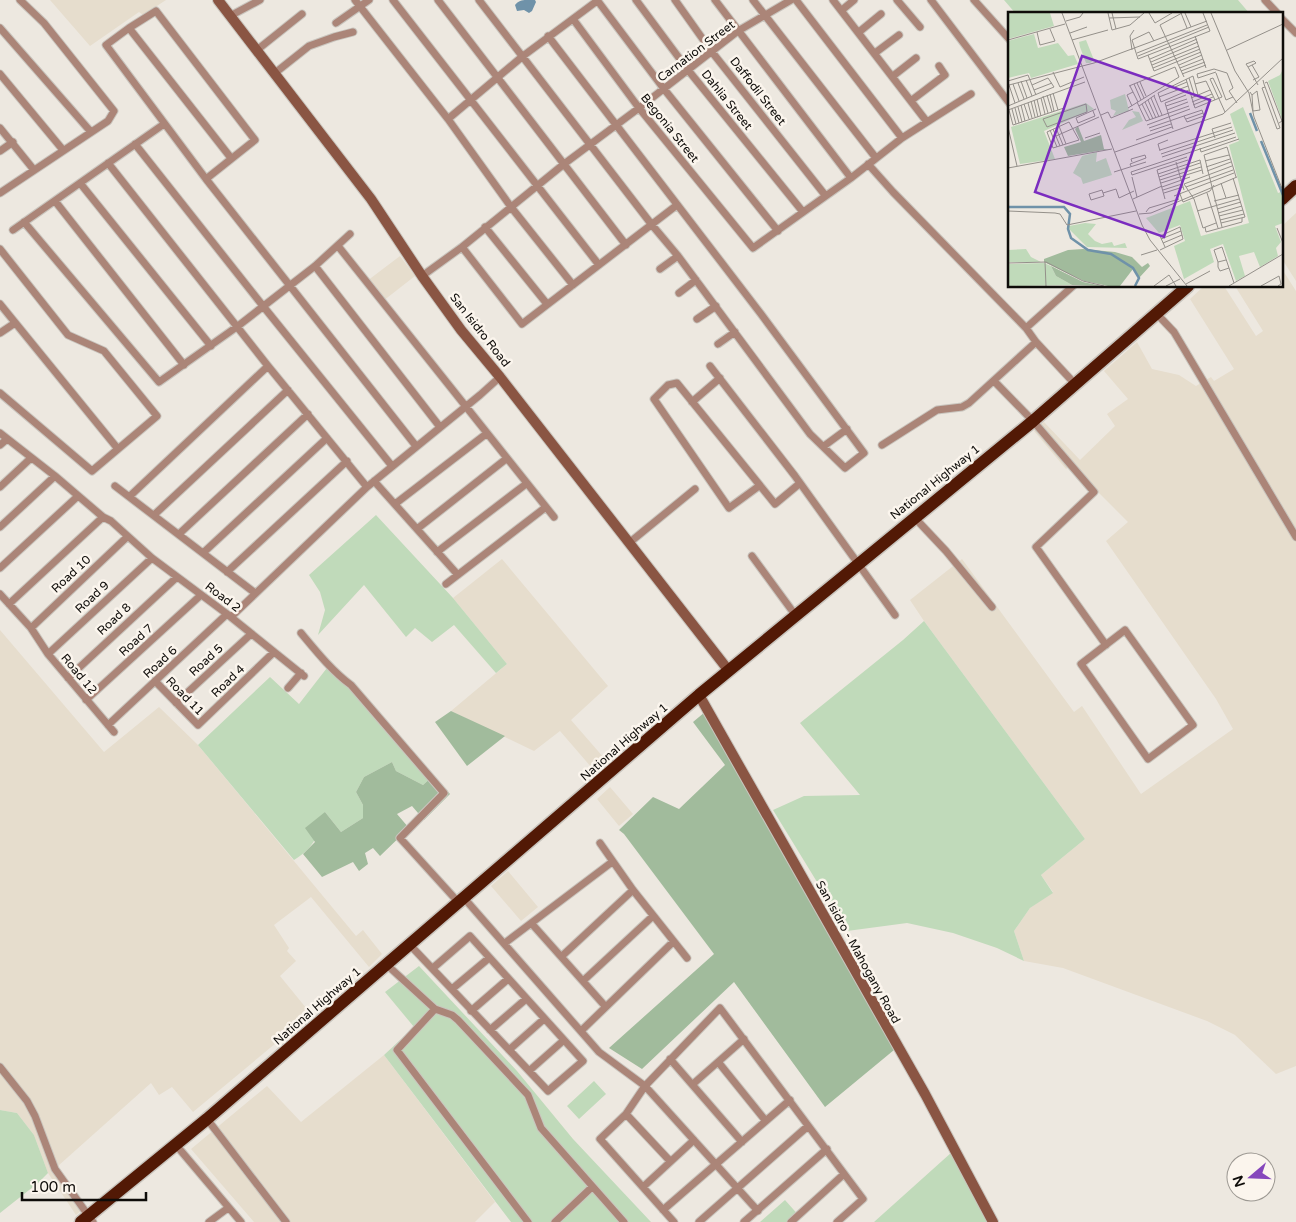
<svg xmlns="http://www.w3.org/2000/svg" width="1296" height="1222" viewBox="0 0 1296 1222" font-family="'Varela Round',sans-serif">
<style>
.built{fill:#e6ddcd}
.green{fill:#c0daba}
.forest{fill:#a1bb9c}
.water{fill:#6f92a9}
.lines{fill:none;stroke-linecap:round;stroke-linejoin:round}
.street-casing{stroke:#c9c5be;stroke-width:9}
.secondary-casing{stroke:#c9c5be;stroke-width:12}
.highway-casing{stroke:#c9c5be;stroke-width:15}
.street{stroke:#ab8578;stroke-width:7}
.secondary{stroke:#8a5543;stroke-width:10}
.highway{stroke:#521905;stroke-width:12}
.labels{text-anchor:middle;stroke-width:5;stroke-linejoin:round;paint-order:stroke}
.street-label{font-size:12px;fill:#0e0c09;stroke:#fbf5ed}
.inset-river{fill:none;stroke:#6f92a9;stroke-width:2.5}
.inset-road{fill:none;stroke:#94908a;stroke-width:1}
.view{fill:#7b2cbf;fill-opacity:0.15;stroke:#7b2cbf;stroke-width:2.5}
.inset-edge{fill:none;stroke:#0e0c09;stroke-width:2.5}
</style>
<rect width="100%" height="100%" fill="#ede8e0"/>
<path class="built" d="M50,0H166L143,15L139,12L90,46Z
M1296,213V281L1282,259V226Z
M400,256L415,276L383,301L367,281Z
M1282,269L1296,291V1066L1276,1074L1235,1035L1207,1021L1063,968L1024,961L1014,931L1030,908L1053,892L1041,875L1085,839L924,621L910,600L962,559L1074,712L1082,706L1141,794L1233,729L1216,699L1106,541L1128,522L1071,465L1066,469L1034,431L1044,422L1080,460L1115,426L1107,414L1128,399L1104,371L1137,342L1152,369L1179,375L1196,386L1211,377L1214,381L1234,369L1190,299L1204,286H1224L1256,336L1263,331L1235,286H1282Z
M502,559L608,686L571,720L611,766L598,775L560,731L534,751L451,711L507,664L453,598Z
M0,630L104,752L159,707L198,745L356,936L363,930L382,954L369,967L311,897L274,925L289,948L287,951L296,961L280,976L311,1014L193,1112L172,1087L159,1095L151,1083L58,1166L86,1207L76,1215L48,1173L34,1135L17,1113L0,1110Z
M610,787L633,814L619,826L597,799Z
M508,871L538,907L521,921L491,886Z
M384,1055L495,1202L475,1222H254L191,1149L267,1086L301,1122Z"/>
<path class="green" d="M1004,0H1238L1250,14H1016Z
M376,515L453,598L507,664L496,673L454,625L432,642L415,628L406,637L364,585L318,635L325,610L320,592L309,575Z
M924,621L1085,839L1041,875L1053,893L1030,908L1014,931L1024,961L997,948L953,933L907,923L847,931L773,810L804,796L860,795L800,723L903,640Z
M330,664L433,776L423,785L396,771L392,762L364,777L356,792L363,805V818L341,832L325,812C317,836 316,846 294,860L198,745L270,677L299,704Z
M419,966L517,1071L573,1139L651,1222H511L384,1055L414,1027L385,992Z
M594,1081L606,1094L579,1119L567,1106Z
M0,1110L17,1113L34,1135L48,1173L38,1183L0,1213Z
M952,1152L988,1222H874Z
M785,1200L801,1218L796,1222H760Z"/>
<path class="forest" d="M451,711L505,736L467,766L435,722Z
M705,712L894,1050L825,1107L734,982L642,1069L609,1048L714,954L624,834L619,830L653,797L679,809L725,765L693,722Z
M392,762L396,771L423,785L433,776L450,794L424,820L412,806L397,814L409,828L380,856L373,848L365,853L368,864L359,871L353,862L322,877L303,854L315,842L305,828L325,812L341,832L363,818V805L356,792L364,777Z"/>
<path class="water" d="M526,0H535L536,2L532,11L529,13L524,10L517,11L515,5C518,1 522,0 526,0Z"/>
<g class="lines">
<defs>
<path id="street" d="M355,0L448,119L511,207L573,285
M393,0L599,265
M438,0L626,245
M479,0L652,225L678,256L810,434L845,468L864,453L761,314L548,36
M597,0L664,89L778,231
M636,0L688,70L803,212
M675,0L712,52L825,195
M715,0L851,178
M753,0L876,158
M796,0L902,138
M833,0L927,122
M897,0L920,27
M931,0L1010,104
M974,0L1010,40
M1265,0L1278,14
M842,10L854,0
M230,16L260,0
M573,19L639,108L753,248L851,178L902,138L971,94
M1282,19L1296,33
M336,23L369,0
M0,28L91,132
M129,28L231,158
M859,32L881,14
M257,50L302,14
M875,53L899,35
M275,73L309,46L334,37L353,32
M0,74L63,150
M893,76L916,58
M912,100L945,75L939,66
M448,119L523,56L597,1
M0,128L34,170
M135,144L263,306L392,466
M0,151L13,142
M108,163L268,366L367,487
M868,164L893,192L1026,328L1036,342L1075,384
M206,179L255,140L156,11L129,28L106,45L206,179L416,446
M80,183L211,346
M0,193L108,121L114,111L44,23L20,0
M55,201L184,365
M24,222L159,382L238,326L315,266L350,234
M485,227L547,304
M13,230L164,124
M338,246L554,517
M462,247L522,324L677,205
M0,249L68,335L104,351L157,416L92,471L0,393
M315,266L440,427
M660,269L678,256
M422,276L462,247L564,164L639,108L738,31L791,0
M679,293L696,280
M0,304L118,449
M1156,313L1174,332L1296,537
M697,319L716,306
M1026,328L1073,286
M0,333L15,323
M718,344L735,332
M710,366L795,476L895,615
M994,381L1033,421L1094,492L1036,547L1106,645
M692,402L720,378
M0,433L55,476L103,517L111,521L152,558L227,614L304,676
M0,445L7,439
M882,445L937,410L962,407L969,403L1036,342
M824,446L847,429
M374,481L458,575
M115,486L255,593
M759,486L729,508L654,399L668,385L677,383L775,504L799,484
M0,487L31,458
M130,496L268,366
M395,504L486,434
M154,515L288,390
M914,517L946,551L992,607
M0,527L55,476
M417,529L506,459
M179,534L308,414
M629,543L695,489
M437,552L526,484
M203,553L327,438
M752,556L796,616
M0,568L78,496
M227,572L347,461
M446,584L546,507
M0,594L31,628L48,654L114,732
M9,604L103,517
M231,617L367,487L480,395L500,377
M31,628L127,537
M1125,630L1193,725L1148,759L1081,664Z
M301,633C316,651 332,671 351,685L444,793L400,838L459,903
M48,654L152,558
M68,678L177,577
M155,681L198,725L274,652
M288,688L301,673
M86,700L201,595
M176,703L251,634
M108,725L227,614
M600,843L633,890L687,958
M464,898L599,1052L645,1086L758,1211
M532,924L605,1006
M505,943L612,862
M410,945L548,1091L583,1061L470,936L433,968
M562,956L633,890
M387,965L435,1009
M584,980L653,916
M452,989L489,958
M471,1011L508,979
M490,1030L526,999
M582,1030L673,942
M509,1050L544,1019
M670,1059L742,1142
M719,1063L765,1120
M0,1067L27,1101L35,1116L55,1169L93,1222
M529,1071L564,1040
M693,1084L744,1039
M626,1114L670,1161
M207,1119L286,1222
M176,1145L241,1222
M643,1187L694,1140
M663,1210L790,1100
M209,1222L228,1208
M528,1222L397,1050L435,1009L452,1015L458,1020L528,1095L541,1128L624,1222
M555,1222L592,1187
M674,1222L600,1139L626,1114L645,1086L720,1008L863,1199L837,1222
M699,1222L808,1126
M744,1222L827,1149
M791,1222L844,1174"/>
<path id="secondary" d="M218,0L371,199L422,276L461,330L500,377L729,671
M699,695L925,1094L993,1222"/>
<path id="highway" d="M1282,199L1296,186
M81,1222L207,1119L699,695L1033,421L1188,286"/>
</defs>
<use href="#street" class="street-casing"/>
<use href="#secondary" class="secondary-casing"/>
<use href="#highway" class="highway-casing"/>
<use href="#street" class="street"/>
<use href="#secondary" class="secondary"/>
<use href="#highway" class="highway"/>
</g>
<g class="labels">
<g class="street-label">
<text transform="translate(696 51) rotate(-37)" y="4">Carnation Street</text>
<text transform="translate(758 91) rotate(52)" y="4">Daffodil Street</text>
<text transform="translate(727 100) rotate(51)" y="4">Dahlia Street</text>
<text transform="translate(670 128) rotate(51)" y="4">Begonia Street</text>
<text transform="translate(480 330) rotate(52)" y="4">San Isidro Road</text>
<text transform="translate(935 482) rotate(-39)" y="4">National Highway 1</text>
<text transform="translate(71 574) rotate(-43)" y="4">Road 10</text>
<text transform="translate(92 597) rotate(-43)" y="4">Road 9</text>
<text transform="translate(223 597) rotate(37)" y="4">Road 2</text>
<text transform="translate(114 619) rotate(-43)" y="4">Road 8</text>
<text transform="translate(136 640) rotate(-42)" y="4">Road 7</text>
<text transform="translate(206 660) rotate(-43)" y="4">Road 5</text>
<text transform="translate(160 662) rotate(-43)" y="4">Road 6</text>
<text transform="translate(79 674) rotate(50)" y="4">Road 12</text>
<text transform="translate(228 681) rotate(-44)" y="4">Road 4</text>
<text transform="translate(185 696) rotate(46)" y="4">Road 11</text>
<text transform="translate(624 742) rotate(-41)" y="4">National Highway 1</text>
<text transform="translate(858 952) rotate(61)" y="4">San Isidro - Mahogany Road</text>
<text transform="translate(317 1006) rotate(-41)" y="4">National Highway 1</text>
</g>
</g>
<g transform="translate(1008 12)">
<rect width="275" height="275" fill="#ede8e0"/>
<path d="M0,1H42L46,14L0,27ZM26,22L30,36L50,31L60,44L66,43L70,52L23,66L21,61L0,66V29ZM78,28L86,48L82,51H78L72,35L71,30ZM275,57V110L260,69L272,63ZM117,82L121,99L105,104L108,99L103,97L102,88ZM78,91L86,97L36,119L47,147L12,152L3,115ZM235,95L270,181L273,180L275,184V211L267,214L273,230L268,236L270,244L252,255L246,240L231,244L237,264L228,269L215,232L202,237L206,250L176,267L166,234L177,229L172,213L151,221L138,206L182,189L193,224L241,211L221,133L231,129L222,102ZM124,99L131,100L135,109L114,118L121,108L128,105ZM89,140L88,150L98,146L104,163L75,172L73,166L65,161L74,144ZM77,211L88,212L80,222L87,229L94,232L104,230L106,234L117,231L119,236L79,235L61,217V214ZM18,237L23,245L33,250H0V238ZM36,251L43,254L48,264L64,273L0,274V252Z" fill="#c0daba"/>
<path d="M70,114L76,129L93,123L96,137H102L60,144L56,135L73,130L67,117ZM75,237L107,240L124,245L134,255L140,251L142,254L131,266L125,257L112,274H100L76,269L36,250V247L60,238ZM43,254L75,270L94,274L64,273L48,264Z" fill="#a1bb9c"/>
<path class="inset-river" d="M242,101L249,119M253,129L275,183M0,195H56L62,202L60,217L63,226L80,238L103,242L125,256L131,266L127,274"/>
<path class="inset-road" d="M54,1L134,213L142,228L179,274M100,1L104,18L122,13L136,1M104,1L108,17M141,1L147,11L164,1M173,1L179,16M174,1L152,13L176,65M177,1L183,15M203,1L227,59L241,81L246,105L275,179M101,6L132,5M58,9L72,5L75,1M29,20L32,33L47,29L42,17M62,21L79,15M187,24L198,56M0,28L57,12M64,28L100,18M146,29L141,20L124,28L130,47L202,19L195,1M124,38L122,24L126,18M219,38L275,12M129,41L199,13M140,43L146,59L193,40M130,44L201,15M142,47L189,27M246,49L248,51L240,55L238,52ZM143,50L190,30M144,53L191,34M171,53L194,43M244,53L251,65L245,68M240,55L250,73M145,56L192,37M172,56L195,47M173,59L197,50M45,60L52,75L76,65M208,60L190,66L189,62L206,57L219,61L225,76L221,79L229,91M208,61L218,88L225,85M174,62L198,53M181,66L187,85M178,67L187,96L214,85L205,66L202,67M202,67L217,100M18,68L24,84M255,68L256,72L272,116L269,117L254,76L257,75M0,69L20,63L28,83M13,69L19,86M132,70L138,84M10,71L16,87M129,71L136,86M257,71L259,70L274,109L271,111M5,72L11,89M126,72L133,88M187,72L198,69L207,88M1,73L86,51L199,9M1,73L7,91M122,74L130,90M26,78L44,71M168,78L167,75L179,70M181,78L153,90L150,81L185,64L190,83M242,80L244,83L249,79L252,98L245,99L244,83M45,81L50,98M42,82L46,99M39,83L44,100M35,84L40,101M146,84L154,103M151,85L180,74M33,86L37,102M143,86L151,105M183,86L202,78M29,87L33,104M26,88L30,105M140,88L148,106M23,89L27,105M129,90L138,109M137,90L145,107M184,90L204,82M20,91L24,106M16,92L21,107M78,92L79,100L39,115L35,107ZM134,92L142,108M13,93L17,109M185,93L205,85M0,94L46,75L40,66L24,73M124,94L119,83L125,80M131,94L147,83M158,94L179,87M10,95L14,110M7,96L11,111M120,96L171,65L167,55L121,74M4,97L8,112M0,98L77,70M1,98L5,113L56,96M159,98L180,90M85,99L87,104L70,111L68,106L88,97M93,103L100,100L103,106L125,97M178,107L195,101M138,109L181,94M61,110L71,128L45,136L39,120ZM139,113L182,97M51,114L58,132M0,115L9,154M48,116L55,133M141,116L176,104L194,98L196,104L179,110L176,104M45,117L52,134M165,117L157,91L178,83M42,118L49,135M142,119L163,112M48,124L91,105M77,126L92,121M207,126L204,117L223,111M128,128L164,115M192,136L193,140L231,127M152,138L224,115M152,139L150,132L160,128M107,140L215,102L275,46M153,142L225,118M154,145L227,121M179,145L124,163L123,160L228,125M197,149L221,143M124,150L123,147L137,143M168,150L176,178M123,154L122,152L138,146L137,143M198,155L222,147M0,156L104,137M199,159L223,150M106,160L138,150M150,162L192,148L195,162M124,165L129,185M151,165L192,151M152,168L193,155M153,171L194,158M213,171L218,186M154,175L182,165M178,175L225,158M94,178L96,184L83,188L81,182ZM155,178L174,172M95,181L108,177L111,186L126,179M156,181L175,175M199,181L210,216M172,182L175,190L202,179L206,173M166,184L226,161M125,187L154,174M157,187L149,158L180,148M206,189L231,183M209,197L233,190M0,199L47,201L52,202L59,213L128,199M189,199L231,187M138,200L141,196L171,187M210,201L234,194M131,202L143,201L229,165M211,204L235,198M212,208L236,202M208,211L195,216L186,187L176,172L224,154M213,211L237,205L225,166M197,215L198,220L234,210V206M214,215L196,143L219,135L228,165M269,216L275,231M153,227L173,219M155,231L174,223M152,238L175,227L172,215L152,224L157,235M133,243L149,238M218,248L210,250V255L212,259L221,256M37,250L38,274M210,250L206,238L214,235L226,271M0,251L38,250L75,269L96,274M178,272L202,259M146,274L161,263L168,274M158,274L172,267M221,274L275,242M253,274L271,264L273,272L270,274"/>
<path class="view" d="M74,44L202,88L156,225L27,180Z"/>
<rect width="275" height="275" class="inset-edge"/>
</g>
<g transform="translate(1251 1177) rotate(251)"><circle r="24" fill="#fbf5ed" stroke="#9c9892"/>
<path d="M0-4L9 19L0 12L-9 19Z" fill="#8647bc"/>
<text y="-8" font-size="14" font-weight="bold" text-anchor="middle" fill="#0e0c09">N</text>
</g>
<path d="M22 1192v8h124v-8" fill="none" stroke="#0e0c09" stroke-width="2.5"/>
<text x="30" y="1192" font-size="15" fill="#0e0c09" stroke="#fbf5ed" stroke-width="4" paint-order="stroke">100 m</text>
</svg>
